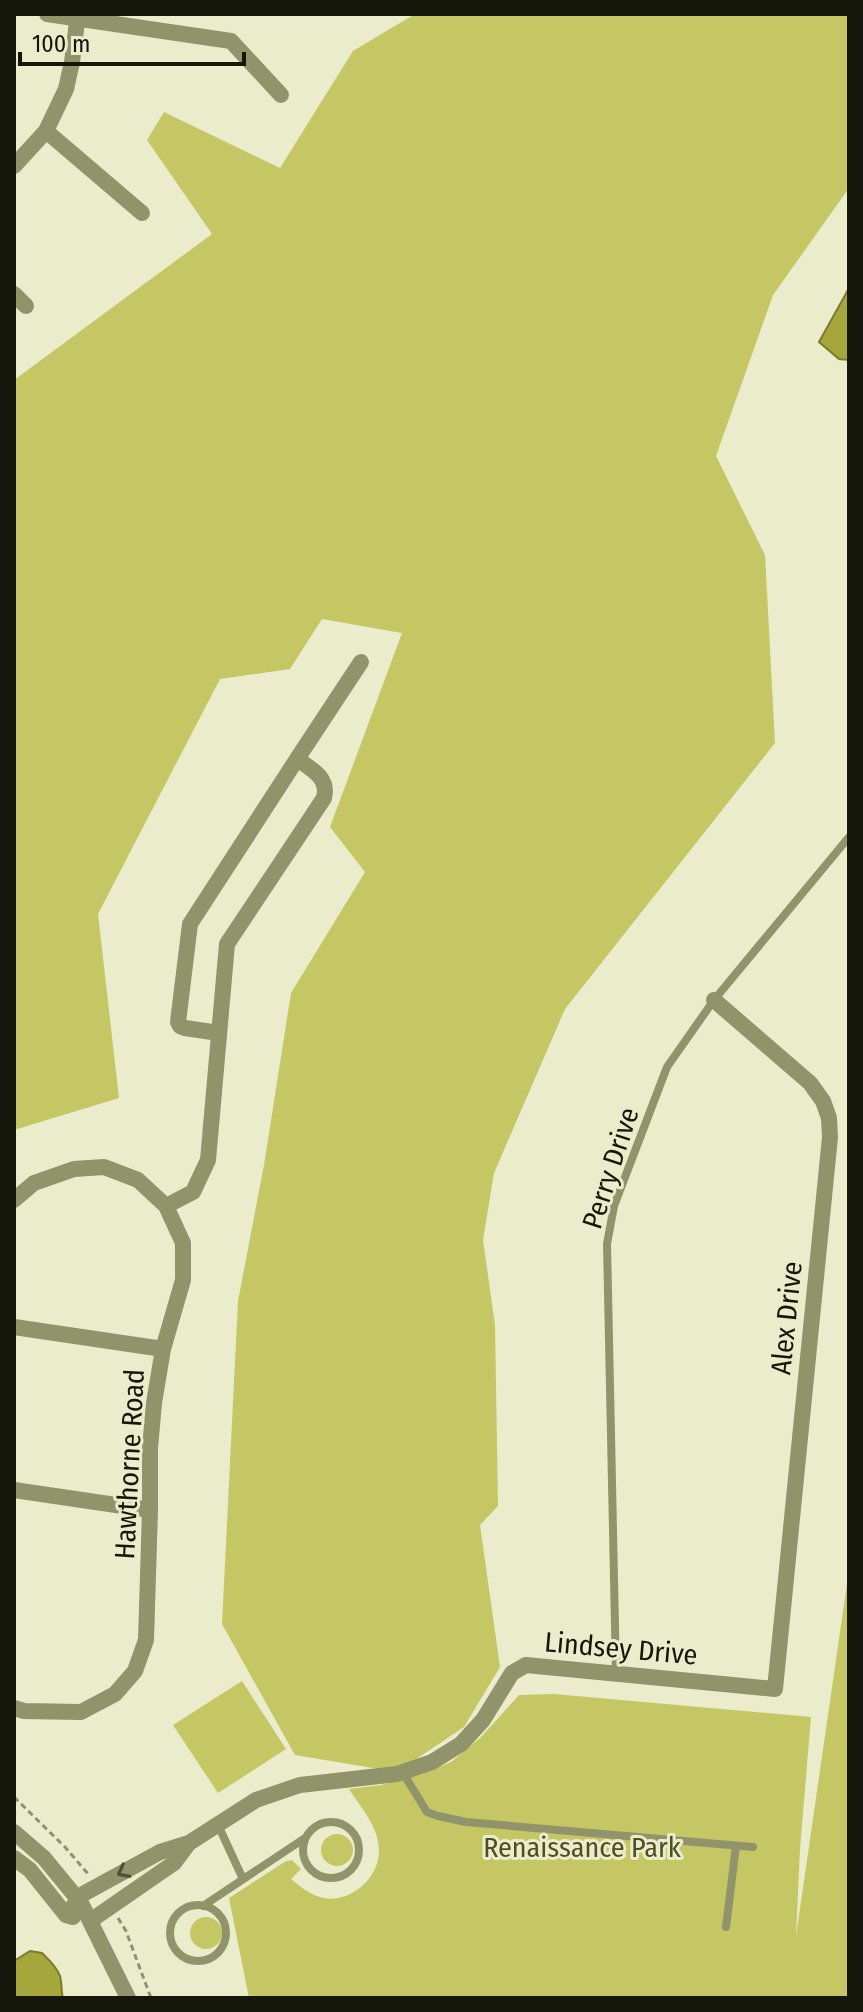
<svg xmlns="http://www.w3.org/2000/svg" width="863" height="2012" viewBox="0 0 863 2012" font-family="'Fira Sans Condensed',sans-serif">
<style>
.green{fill:#c5c765}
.water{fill:#a5a63c;stroke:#7a7b2d;stroke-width:2}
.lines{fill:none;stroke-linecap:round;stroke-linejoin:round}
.path{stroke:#8e8f78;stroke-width:3;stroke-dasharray:6 4;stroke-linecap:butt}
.service{stroke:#91936a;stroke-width:8}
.minor{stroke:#91936a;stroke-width:16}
.oneway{stroke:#4d4f36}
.labels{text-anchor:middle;stroke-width:6;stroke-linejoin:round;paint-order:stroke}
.street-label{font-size:28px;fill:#16170b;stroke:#eaeccc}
.park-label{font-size:28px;fill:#4d4e23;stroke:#eaeccc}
</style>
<rect width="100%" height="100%" fill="#eaeccc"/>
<path class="green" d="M415,14H849V188L773,295L716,456L765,555L775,743L565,1009L494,1173L483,1240L495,1325L498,1506L480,1525L500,1667L464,1727L397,1772L295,1755L222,1624L238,1301L264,1165L291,993L365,872L330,827L402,633L322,619L290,669L220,679L98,914L119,1098L14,1130V380L212,234L147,140L164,112L280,168L353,51Z
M849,1570V1998H249L229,1898L286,1861L292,1860L301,1869L291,1879C301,1887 310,1895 324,1898C351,1903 379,1878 379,1851C379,1827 361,1808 349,1789L381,1785L412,1777L451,1762L481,1737L519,1695L554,1694L811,1717L800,1849L796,1936Z
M242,1681L286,1749L218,1793L173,1725Z
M321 1850a16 16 0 1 1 32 0a16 16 0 1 1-32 0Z
M190 1933a16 16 0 1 1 32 0a16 16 0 1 1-32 0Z"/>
<path class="water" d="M849,288V360L839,359L819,342Z
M30,1951L42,1953C48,1959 57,1967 60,1976C62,1983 61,1991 63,1998H15L14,1961Z"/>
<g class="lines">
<path class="path" d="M14,1797L65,1847L89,1875
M118,1918L126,1931L151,1998"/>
<path class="service" d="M616,1673L607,1244L614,1206L667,1067L714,1000L849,837
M403,1773L427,1812L438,1816L466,1822L753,1847
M303 1850a28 28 0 1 1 56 0a28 28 0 1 1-56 0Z
M218,1825L243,1879
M170 1933a28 28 0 1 1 56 0a28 28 0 1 1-56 0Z
M203,1906L305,1838
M726,1927L736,1846"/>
<path class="minor" d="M47,14L231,41L281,95
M46,131L142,213
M14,166L46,131L66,89L72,62L78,14
M14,294L26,306
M219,1033L185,1028L180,1026L178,1022L190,924L297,759
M14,1200L34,1183L74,1169L104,1167L138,1180L166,1206L183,1243V1280L163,1349L154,1403L150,1448V1510L146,1640L135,1671L115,1694L81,1712L24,1711L14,1708
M166,1206L193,1192L208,1160L227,944L324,798C329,778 313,770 297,759L361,662
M14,1327L163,1349
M14,1490L150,1510
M14,1832L44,1858L81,1903L128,1998
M14,1858L30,1870L66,1915L73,1917
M66,1915L83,1894L160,1852L189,1843L256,1800L300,1785L397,1774L432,1762L461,1744L483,1720L512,1673L526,1665L775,1689L830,1137L829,1118L823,1101L810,1083L714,1000
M90,1921L174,1863L189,1843"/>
</g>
<defs><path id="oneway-chevron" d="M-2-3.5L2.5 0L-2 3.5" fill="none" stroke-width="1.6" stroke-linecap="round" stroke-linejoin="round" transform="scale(2)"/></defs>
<use class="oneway" href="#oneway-chevron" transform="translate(123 1872) rotate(152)"/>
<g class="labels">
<g class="street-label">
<text transform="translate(610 1168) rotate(-72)" y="10">Perry Drive</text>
<text transform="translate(786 1318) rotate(-84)" y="10">Alex Drive</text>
<text transform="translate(129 1464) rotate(-87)" y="10">Hawthorne Road</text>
<text transform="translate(621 1648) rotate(5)" y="10">Lindsey Drive</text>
</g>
<g class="park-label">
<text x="582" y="1857">Renaissance Park</text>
</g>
</g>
<rect width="863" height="2012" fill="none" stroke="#16170b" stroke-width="32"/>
<path d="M20 52v12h224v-12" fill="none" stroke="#16170b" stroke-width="4"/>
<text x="32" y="52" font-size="24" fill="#16170b" stroke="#eaeccc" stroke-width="6" paint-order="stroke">100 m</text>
</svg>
